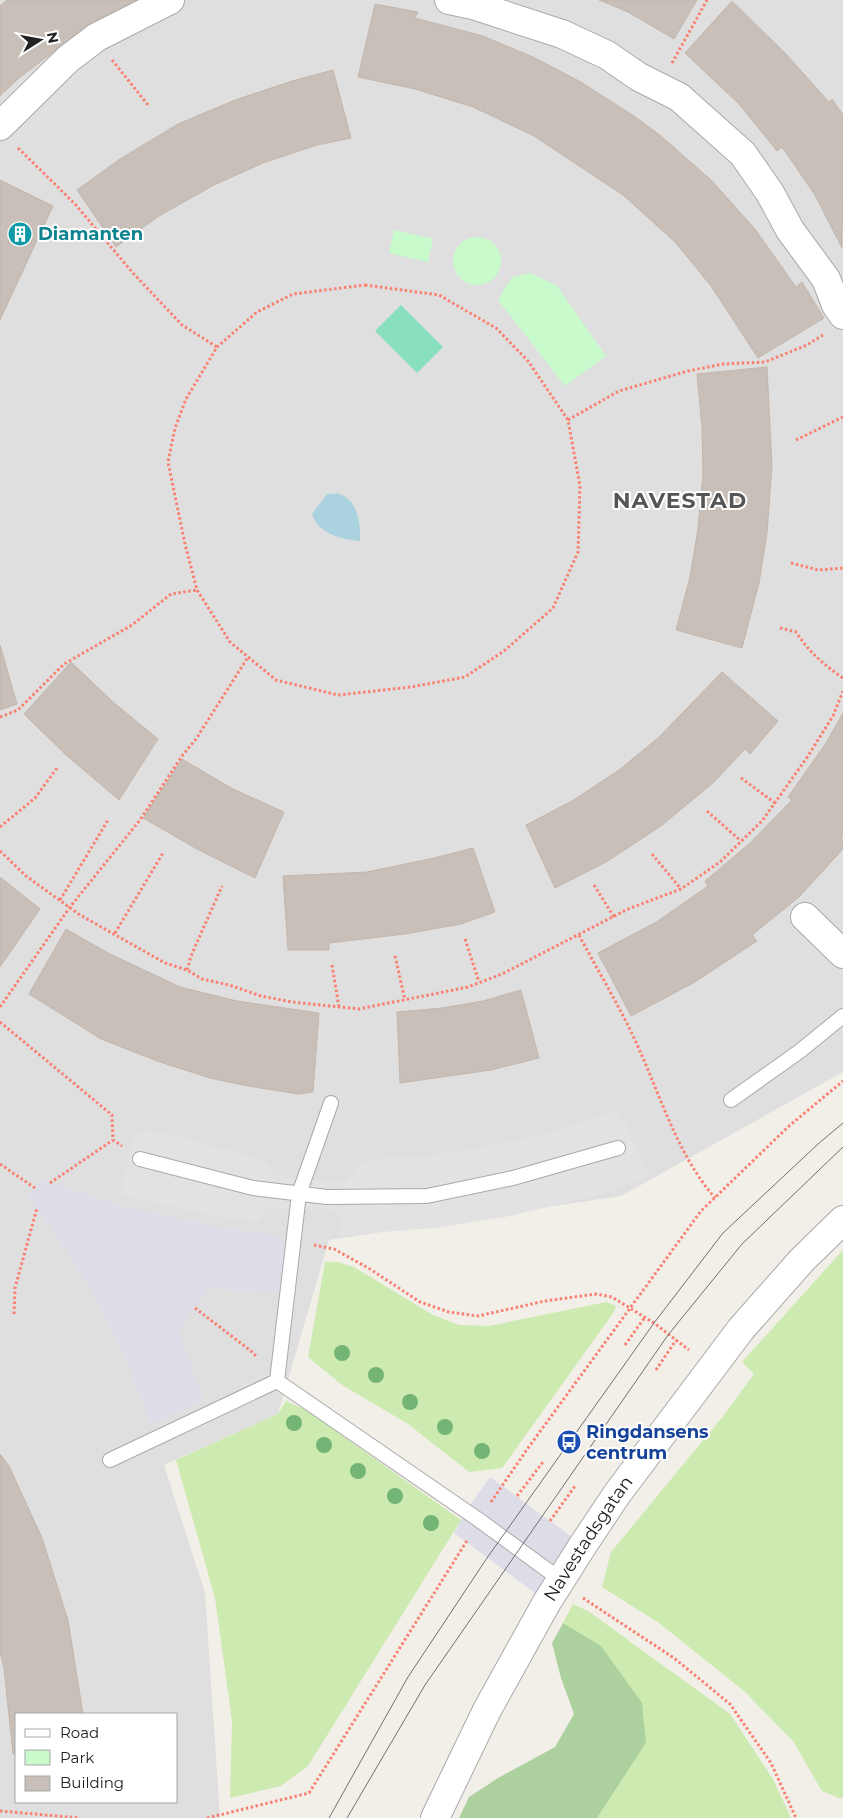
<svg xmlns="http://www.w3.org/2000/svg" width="843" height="1818" viewBox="0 0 843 1818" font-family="Montserrat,sans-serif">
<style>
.residential{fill:#e0dfdf;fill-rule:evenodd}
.grass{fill:#cdebb0}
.forest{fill:#add19e}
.park{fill:#c8facc}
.pitch{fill:#88e0be}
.parking{fill:#e2e2e2}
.plaza{fill:#dddde8}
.water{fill:#aad3df}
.building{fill:#c7bfb8;stroke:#c4b6ab}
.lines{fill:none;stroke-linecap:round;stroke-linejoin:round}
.service-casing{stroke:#a9a9a9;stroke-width:16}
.minor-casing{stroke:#a9a9a9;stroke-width:30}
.tertiary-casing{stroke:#a9a9a9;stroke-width:30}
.path{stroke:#fa8072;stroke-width:3;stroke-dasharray:2.5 2.5;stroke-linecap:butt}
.service{stroke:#fff;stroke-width:14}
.minor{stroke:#fff;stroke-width:28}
.tertiary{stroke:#fff;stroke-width:28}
.tram{stroke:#707070;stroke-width:1}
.tree{fill:#74b475}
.labels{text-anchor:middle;stroke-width:4;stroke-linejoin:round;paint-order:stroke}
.culture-label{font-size:18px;font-weight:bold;fill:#0d838f;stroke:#fff;text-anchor:start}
.transit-label{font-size:18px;font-weight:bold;fill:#164399;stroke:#fff;text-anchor:start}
.street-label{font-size:18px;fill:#222;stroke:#fff}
.district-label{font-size:22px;font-weight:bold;letter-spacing:1px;fill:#555;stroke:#fff}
</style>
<rect width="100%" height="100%" fill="#f2efe9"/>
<path class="residential" d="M0,0H843V1072L621,1196L329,1240L278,1414L164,1465L205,1593L220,1818H0ZM16,1714H176V1802H16Z"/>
<path class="grass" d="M843,1250V1796L841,1799L822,1791L793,1741L744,1691L659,1623L602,1587L611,1552L724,1415L754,1374L742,1362Z
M325,1262H338L354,1267L433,1315L459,1325L489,1326L606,1302L616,1306L614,1312L502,1468L469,1472L408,1424L342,1385L308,1357Z
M286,1401L306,1410L461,1520L308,1766L281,1786L230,1798L232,1721L215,1598L176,1460L278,1414Z
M573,1604L588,1611L730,1714L773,1779L791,1818H597L646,1743L563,1623Z"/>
<path class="forest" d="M563,1623L601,1646L642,1703L646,1743L597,1818H459L469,1797L498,1778L555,1747L574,1714L561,1678L552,1643Z"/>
<path class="park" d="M394,230L433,239L428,262L389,253Z
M453 261a24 24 0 1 1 48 0a24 24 0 1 1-48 0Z
M531,273L557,286L606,356L565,386L498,300L512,277Z"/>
<path class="pitch" d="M401,305L443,347L417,373L375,331Z"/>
<path class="parking" d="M616,1111L626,1123L649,1176L617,1189L588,1198L505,1217L435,1228L339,1235L341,1217L331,1209H279L268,1207L260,1222L220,1217L120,1195L133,1135L145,1130L167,1134L262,1159L269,1165L272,1175L333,1182L346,1181L358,1167L368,1159L427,1156L499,1144L540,1135Z"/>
<path class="plaza" d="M41,1179L125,1207L224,1228L283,1236L282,1294L209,1288L179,1330L203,1400L151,1424L123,1352L88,1285L47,1221L28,1196Z
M490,1477L583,1545L547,1602L454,1533L466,1511Z"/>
<path class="water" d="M327,494C331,494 337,493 340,494C358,501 361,524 360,541C341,540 318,533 312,514Z"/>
<path class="building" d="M7,0H138L94,24L57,49L19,78L0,96V6Z
M599,0H697L674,39L628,12Z
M732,1L785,53L829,102L832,99L843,115L842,248L815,195L782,147L777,151L739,104L685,53Z
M375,4L418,12L415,18L483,36L533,57L579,81L634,116L661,136L711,180L755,229L796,287L802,282L824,318L758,358L711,286L675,242L623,195L534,136L473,107L415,89L358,77Z
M333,70L351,138L317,145L263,163L214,185L159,216L116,247L77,190L120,159L178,124L235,100L292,81Z
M0,180L53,206L0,320Z
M767,367L772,466L767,533L759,583L742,648L676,630L690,577L698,528L703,474L702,428L697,374Z
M0,645L17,704L0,710Z
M71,662L113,702L158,739L119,800L66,755L24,714Z
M722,672L778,721L750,754L745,749L714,782L661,826L606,862L555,888L526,825L572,801L619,770L658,738Z
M843,713V837L841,839L843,842V849L799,897L752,935L757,941L695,982L631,1016L598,953L658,921L708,886L705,881L749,844L792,800L788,797L826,743Z
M182,759L233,789L284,812L255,878L197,849L143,818Z
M473,848L495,912L461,924L405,934L329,943V950H288L283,876L367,872L434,858Z
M0,877L40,909L0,967Z
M66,929L108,953L180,987L237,1001L319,1013L313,1092L298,1094L248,1086L210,1078L160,1062L101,1039L29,994Z
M521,990L539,1058L491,1070L400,1083L397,1012L442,1008L483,1001Z
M0,1454L9,1466L42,1538L68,1620L83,1714H16V1754H13L4,1668L0,1652Z"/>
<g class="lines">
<defs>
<path id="service" d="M731,1100L800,1051L843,1016
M140,1159L253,1188L327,1197L427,1196L513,1178L618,1148
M277,1381L479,1520L561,1580
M110,1460L277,1381L299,1194L331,1103"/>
<path id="minor" d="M449,0L473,5L562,34L607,55L639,77L679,97L743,154L770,193L790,230L826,279L836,305L843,315
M0,126L68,59L97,37L170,0
M805,917L843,954"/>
<g id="tertiary">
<path id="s1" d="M435,1818L487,1710L547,1602L583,1545L617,1494L741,1329L802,1260L843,1220"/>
</g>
</defs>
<use href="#service" class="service-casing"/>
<use href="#minor" class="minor-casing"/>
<use href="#tertiary" class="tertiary-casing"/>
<path class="path" d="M112,60L148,105
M672,63L707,0
M18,148L75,204L132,272L182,325L217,347
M365,285L439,295L496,328L528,361L568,420L580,486L578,552L553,608L504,651L465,677L411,687L338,695L276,680L230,642L197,590L185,544L168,462L175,428L186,399L217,347L257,312L293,294Z
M568,420L619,391L688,371L723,364L765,362L807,345L823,335
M796,440L843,417
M791,563L818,570L843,568
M780,628L796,632C809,652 824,665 843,678
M0,717L18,710L64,664L132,625L171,594L197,590
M741,778L775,803
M707,811L741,841
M0,827L35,798L57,768
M0,851L26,876L80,915L165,963L187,970L202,979L229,985L261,996L292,1002L359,1009L468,987L502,974L628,909L681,889L720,862L762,821L808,756L833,716L843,691
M652,854L681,889
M594,885L614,917
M60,900L108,820
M115,933L163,853
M579,935C599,973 622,1010 639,1049C662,1100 678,1155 715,1198
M465,939L479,982
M395,956L405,1000
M332,965L339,1007
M187,970L191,956L222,886
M0,1007L70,907L140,820L182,756L196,739L248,657
M0,1022L112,1115L113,1140L122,1146
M0,1164L35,1188
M50,1183L113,1140
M314,1245L334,1249L370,1269L420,1302L449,1312L478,1316L545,1301L596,1294L612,1297L654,1323L689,1350
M195,1308L251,1351L257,1357
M14,1314L15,1288L37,1208
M625,1345L645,1317
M656,1370L676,1340
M517,1496L543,1462
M491,1502L528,1448L701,1211L789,1126L843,1081
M550,1521L575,1486
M583,1598L674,1658L730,1704L771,1763L796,1818
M0,1811L80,1818
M207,1818L309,1793L468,1539"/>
<use href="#service" class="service"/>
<use href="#minor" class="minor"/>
<use href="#tertiary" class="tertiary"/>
<path class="tram" d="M329,1818L408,1677L487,1558L654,1323L723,1233L818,1144L843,1123
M347,1818L425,1685L668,1335L742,1244L843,1147"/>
</g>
<g class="tree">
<circle cx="342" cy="1353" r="8"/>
<circle cx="376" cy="1375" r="8"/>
<circle cx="410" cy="1402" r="8"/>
<circle cx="294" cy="1423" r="8"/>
<circle cx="445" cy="1427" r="8"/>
<circle cx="324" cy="1445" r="8"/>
<circle cx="482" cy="1451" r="8"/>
<circle cx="358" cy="1471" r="8"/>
<circle cx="395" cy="1496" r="8"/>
<circle cx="431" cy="1523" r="8"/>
</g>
<defs>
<symbol id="building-disc" viewBox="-11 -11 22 22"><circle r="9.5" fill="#0f9aa8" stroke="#fff"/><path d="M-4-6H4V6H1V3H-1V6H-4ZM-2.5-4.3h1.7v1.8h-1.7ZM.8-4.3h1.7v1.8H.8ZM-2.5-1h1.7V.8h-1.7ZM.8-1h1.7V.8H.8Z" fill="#fff"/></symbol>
<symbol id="bus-disc" viewBox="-11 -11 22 22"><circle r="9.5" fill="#1a4fb4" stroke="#fff"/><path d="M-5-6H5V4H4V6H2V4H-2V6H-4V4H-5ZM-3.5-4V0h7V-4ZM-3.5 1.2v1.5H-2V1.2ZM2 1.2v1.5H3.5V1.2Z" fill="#fff"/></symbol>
</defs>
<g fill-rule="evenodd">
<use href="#building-disc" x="6" y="220" width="28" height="28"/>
<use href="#bus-disc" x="555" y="1428" width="28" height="28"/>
</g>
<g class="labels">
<g class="culture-label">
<text x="38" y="240">Diamanten</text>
</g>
<g class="transit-label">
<text x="586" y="1438">Ringdansens<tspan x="586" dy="21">centrum</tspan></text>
</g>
<g class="street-label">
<text dy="6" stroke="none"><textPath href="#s1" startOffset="319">Navestadsgatan</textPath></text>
</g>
<g class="district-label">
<text x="680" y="508">NAVESTAD</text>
</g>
</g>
<rect x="15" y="1713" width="162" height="90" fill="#ffffff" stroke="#a7a7a7"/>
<rect x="25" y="1729" width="25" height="8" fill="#ffffff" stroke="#a7a7a7"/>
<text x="60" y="1738" font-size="15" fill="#222222">Road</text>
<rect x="25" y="1750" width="25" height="15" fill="#c8facc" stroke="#a7a7a7"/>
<text x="60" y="1763" font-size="15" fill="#222222">Park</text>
<rect x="25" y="1776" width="25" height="15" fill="#c7bfb8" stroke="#a7a7a7"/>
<text x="60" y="1788" font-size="15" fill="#222222">Building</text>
<g transform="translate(40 40) rotate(79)" stroke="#ffffff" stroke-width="4" paint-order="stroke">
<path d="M0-4L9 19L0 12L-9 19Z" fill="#222222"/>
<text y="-8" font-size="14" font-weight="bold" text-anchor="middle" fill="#222222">N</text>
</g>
</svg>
